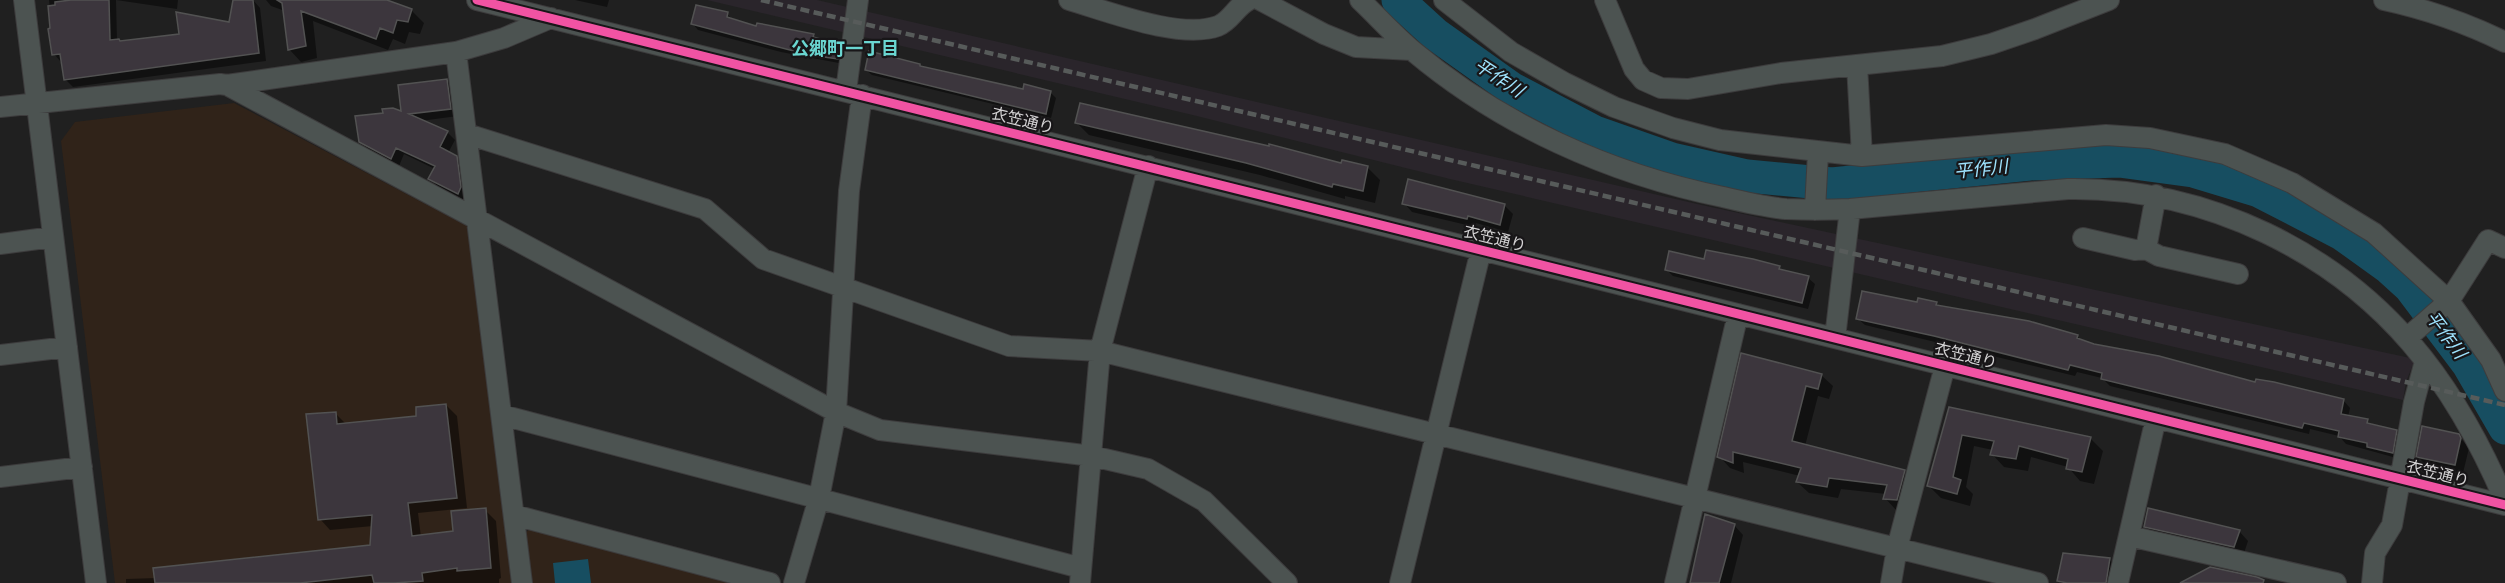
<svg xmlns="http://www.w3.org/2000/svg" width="2505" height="583" viewBox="0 0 2505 583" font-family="Manrope,'Noto Sans JP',sans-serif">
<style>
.built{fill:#2a252b}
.education{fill:#302319}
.water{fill:#174e61}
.shadow{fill:#0007}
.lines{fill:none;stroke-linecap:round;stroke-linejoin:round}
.river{stroke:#174e61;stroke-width:33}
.building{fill:#3c363d;stroke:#525252;stroke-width:1.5}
.minor-casing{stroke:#3d3c3d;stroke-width:22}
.minor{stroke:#4c5351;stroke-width:20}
.rail{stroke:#575b5a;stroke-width:4.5;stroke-dasharray:9 4.5;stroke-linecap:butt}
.cycleway-casing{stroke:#181618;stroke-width:13}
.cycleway{stroke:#f153a3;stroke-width:9}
.labels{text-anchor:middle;stroke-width:4.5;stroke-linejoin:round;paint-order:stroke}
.street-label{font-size:16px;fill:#d3d2d3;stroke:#181618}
.neighbourhood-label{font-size:18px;font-weight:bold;fill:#6ad6d1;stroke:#181618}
.water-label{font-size:18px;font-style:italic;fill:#9ee3fe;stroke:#181618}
</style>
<rect width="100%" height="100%" fill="#202020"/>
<path class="built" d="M707,0H817L1697,204L2415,359L2406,382L2403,400L1450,179L1197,116Z"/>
<path class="education" d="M234,103L469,227L513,583H115L61,141L75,122Z
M531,528L736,583H531L525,533Z"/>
<path class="water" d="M588,559L591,583H555L553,563Z"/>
<path class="shadow" d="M49,0H178L177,9L116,0L117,41L121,43L180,35L230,24L235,0H253L260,8L266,61L73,87L65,79L61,62L54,54Z
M266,0H383L412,11L424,23L420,34L409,32L405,44L393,39L388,50L313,21L317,58L301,62L289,49L285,11L271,6Z
M575,0H609L607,7Z
M727,14L733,20L757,28L813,36L816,39L839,45L845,51L844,64L781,52L698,30L693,24Z
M920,65L922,68L1024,91L1050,92L1056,98L1051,118L872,75L866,70Z
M447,81L454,88L458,116L420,121L447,132L455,140L448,153L464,166L465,200L437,186L430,178L435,169L404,154L399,166L369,150L361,142Z
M1077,123L1367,167L1380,180L1375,203L1345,196V199L1260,175L1089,135Z
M1409,181L1505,206L1513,214L1508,232L1476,223L1475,227L1412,212L1404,203Z
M1666,269L1808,278L1815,284L1808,309L1673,276Z
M1918,304H1936L1940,307L2077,336L2082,341L2256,384L2343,400L2350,408L2348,417L2396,431L2403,438L2400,459L2346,444L2339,436L2310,429L2309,434L2110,386L2102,378L2077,372L2075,376L1865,325L1857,318Z
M1742,355L1821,375L1833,386L1829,399L1818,396L1805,446L1904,472L1916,483L1908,511L1896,510L1885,498L1886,494L1841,489L1838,498L1809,493L1797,482L1800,476L1743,462L1744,473L1730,468L1719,456Z
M446,405L457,416L467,508L418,513L421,537L455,533L485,510L496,521L501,578L499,579V583H126V579L156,578L371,547L373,526L330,530L320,519L336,414L347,425L418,417Z
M1951,408L2090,438L2103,451L2094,484L2080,481L2068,467L2031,457L2028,471L2004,467L1992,454L1993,450L1974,446L1966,487L1973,494L1970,506L1941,498L1928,485Z
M2458,435L2469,448L2463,473L2427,466L2418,457Z
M1734,525L1743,535L1731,583H1691Z
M2146,527L2239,531L2248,541L2243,556L2155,536Z
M2109,559L2116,566L2113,583H2061L2058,580Z"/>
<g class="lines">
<path class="river" d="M1398,0L1435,34L1511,88L1595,132L1672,159L1747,176L1832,184L2030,164L2119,161L2193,171L2259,191L2342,234L2388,267L2410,287L2468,364L2505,428"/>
</g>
<path class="building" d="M71,0H109L110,40L119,39L120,41L179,34L176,12L229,22L233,0H253L259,53L64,80L60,54L52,55L48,29L50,28L48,6L55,5V2Z
M277,0H387L412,9L408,22L397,20L393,33L380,28L376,39L301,11L306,46L288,50L282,3Z
M696,5L728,12L727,17L756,26L757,23L814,34L813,37L840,44L838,59L809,55L691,24Z
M869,51L920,64V66L1023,89L1024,84L1051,91L1046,114L865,70Z
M447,79L451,109L409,114L448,131L440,147L457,156L461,187L458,194L428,179L435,166L396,148L391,159L359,142L355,116L383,113L382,109L393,108L401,111L398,85Z
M1080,103L1269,146V144L1341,163L1342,160L1368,166L1363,191L1333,184L1332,187L1246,163L1075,123Z
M1408,179L1505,204L1500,225L1468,216L1467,219L1402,204Z
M1706,250L1753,259L1780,266L1779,269L1809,276L1802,303L1665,270L1669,251L1704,259Z
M1862,291L1917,302L1918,298L1937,302L1936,305L2029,321L2078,335L2077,338L2094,344L2159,356L2255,382L2256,379L2274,382L2344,399L2341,414L2368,419L2367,423L2397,430L2393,453L2367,447V443L2338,437L2339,431L2304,423L2302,428L2277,422L2101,379L2102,373L2070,365L2068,370L1934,336L1856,319Z
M1741,353L1822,374L1818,389L1806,386L1792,441L1905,470L1897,500L1883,499L1887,485L1829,478L1827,487L1796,482L1801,468L1733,452V463L1717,457Z
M446,404L457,498L408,503L412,536L453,531L451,511L486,508L491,568L457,571V568L422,573L423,581L394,583H374L372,575L300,583H155L153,568L370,545L372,515L318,520L306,414L336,412L337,424L416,416V407Z
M1949,407L2091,437L2082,472L2066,469L2068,459L2019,446L2016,459L1990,455L1994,441L1962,435L1953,477L1961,480L1957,494L1927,486Z
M2422,426L2459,434L2461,438L2455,465L2416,457Z
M2148,508L2240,530L2234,547L2144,527Z
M1705,514L1735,524L1719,583H1690Z
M2063,553L2110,558L2106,583H2067L2057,581Z
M2210,567L2257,577L2264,580L2263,583H2180Z"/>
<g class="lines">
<defs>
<path id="minor" d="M24,0L96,583
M477,0L2505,505
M1069,0C1107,11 1180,40 1218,26C1231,21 1237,5 1249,0
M1260,0L1324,34L1356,47L1412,50
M1360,0C1378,17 1394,35 1413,51C1501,125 1610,174 1723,197C1744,202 1765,207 1786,209C1807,210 1828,210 1850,209L2068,189C2138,188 2203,203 2266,233C2385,290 2454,381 2505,501
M1444,0L1511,52L1565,83L1614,107L1673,128L1720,140L1862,156L2106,135L2150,138L2225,154L2292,183L2374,233L2449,301L2491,360L2505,391
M1605,0L1634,69L1643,80L1661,88L1688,89L1781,73L1942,56L1991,44L2035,29L2109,0
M2384,0C2426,9 2466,23 2505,42
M456,52L522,583
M1857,65L1862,156
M227,85L836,412L880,430L1092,456L1148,469L1204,501L1287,583
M846,91L858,0
M0,107L220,84L227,85L456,52L504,38L551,18
M467,134L705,209L763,259L1009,346L1100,351L2038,583
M2156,195L2146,249L2159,256L2238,274
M1815,210L1818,153
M2083,238L2135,250L2146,249
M0,244L53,237
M1835,338L1850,209
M2407,338L2449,301L2488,240L2505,248
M0,355L67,347
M502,415L1081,568
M0,477L82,467
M514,515L770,583
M2129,536L2336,583
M794,583L819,498L836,412L849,191L862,95
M1080,583L1100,351L1148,166
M1400,583L1481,250
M1675,583L1738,314
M1891,583L1897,548L1945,366
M2118,583L2156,418
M2372,583L2375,553L2392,525L2414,402L2425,361"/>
</defs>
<use href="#minor" class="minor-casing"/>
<use href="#minor" class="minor"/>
<path class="rail" d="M761,0L2505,405"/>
<defs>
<path id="cycleway" d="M477,0L2505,505"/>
</defs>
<use href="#cycleway" class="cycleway-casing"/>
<use href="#cycleway" class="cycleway"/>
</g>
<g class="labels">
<g class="street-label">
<text transform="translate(1023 120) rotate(14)" y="6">衣笠通り</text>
<text transform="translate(1495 238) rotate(14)" y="6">衣笠通り</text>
<text transform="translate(1966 355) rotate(14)" y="6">衣笠通り</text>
<text transform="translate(2438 473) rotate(14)" y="6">衣笠通り</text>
</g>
<g class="neighbourhood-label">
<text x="845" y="55">公郷町一丁目</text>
</g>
<g class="water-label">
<text transform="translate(1499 78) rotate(33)" y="6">平作川</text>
<text transform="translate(1981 169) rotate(-6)" y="6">平作川</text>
<text transform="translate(2446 335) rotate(53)" y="6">平作川</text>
</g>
</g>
</svg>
